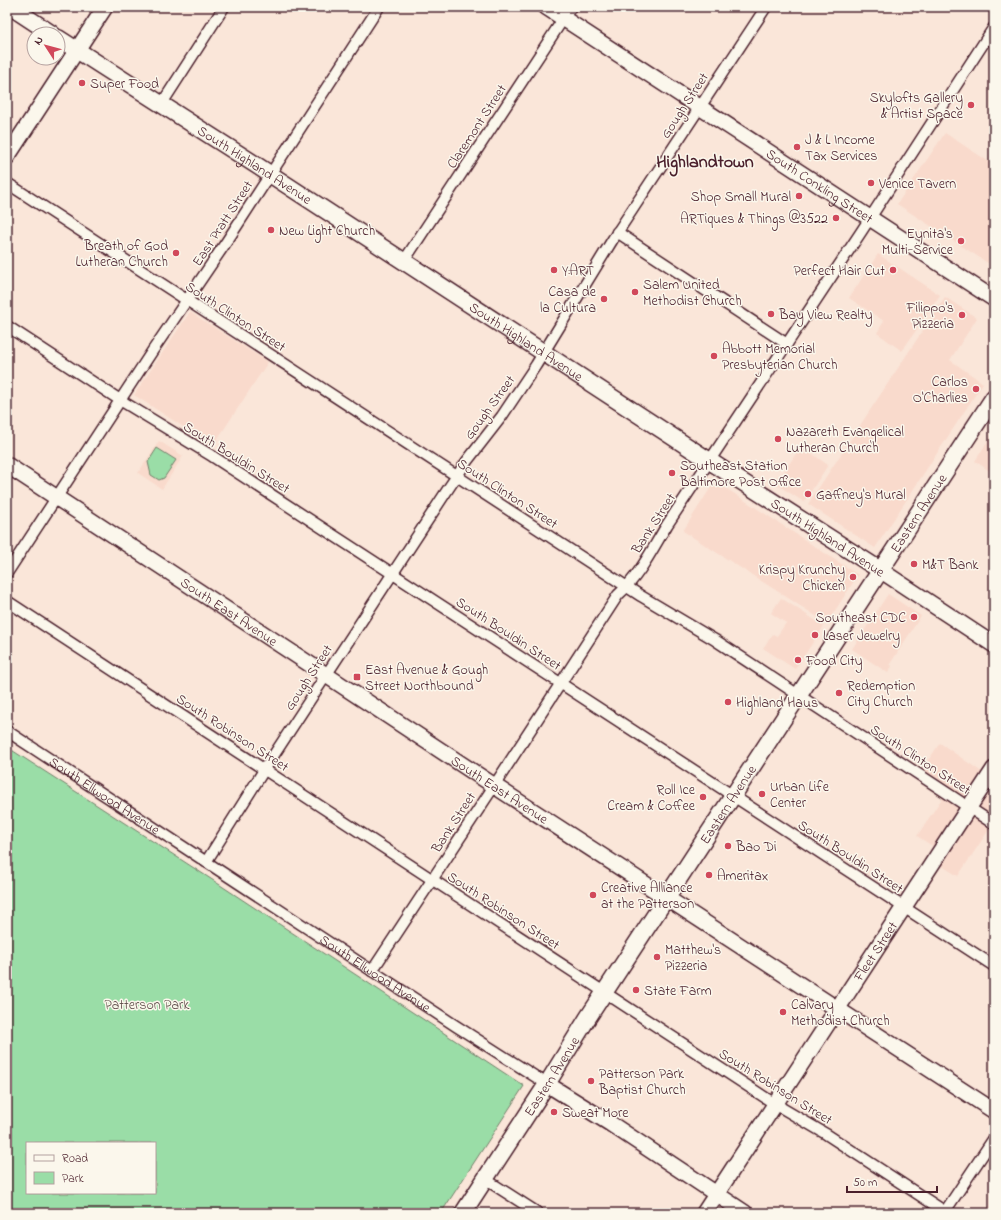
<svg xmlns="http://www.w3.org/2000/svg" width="1001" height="1220" viewBox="0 0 1001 1220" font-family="'Indie Flower',sans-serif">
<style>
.built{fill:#f9dacc}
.green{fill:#9adda7;stroke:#727e69;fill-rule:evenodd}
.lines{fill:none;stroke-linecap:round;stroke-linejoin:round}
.street-casing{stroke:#4a1f2b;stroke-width:13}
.secondary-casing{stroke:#4a1f2b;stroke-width:18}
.primary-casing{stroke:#4a1f2b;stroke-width:19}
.street{stroke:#fbf7ec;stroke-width:10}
.secondary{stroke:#fbf7ec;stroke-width:15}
.primary{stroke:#fbf7ec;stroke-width:16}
.poi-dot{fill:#d1495b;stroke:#fbf7ec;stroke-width:1.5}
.labels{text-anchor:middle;stroke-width:3;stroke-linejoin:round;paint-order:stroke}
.poi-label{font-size:14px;fill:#4a1f2b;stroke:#fbf7ec;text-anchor:start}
.street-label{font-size:14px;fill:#4a1f2b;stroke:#fbf7ec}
.park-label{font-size:14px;fill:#5e4e4a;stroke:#fbf7ec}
.district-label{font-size:18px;font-weight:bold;fill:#4a1f2b;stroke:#fbf7ec}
</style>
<rect width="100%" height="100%" fill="#fae6d9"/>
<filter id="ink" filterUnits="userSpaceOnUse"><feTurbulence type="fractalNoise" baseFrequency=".025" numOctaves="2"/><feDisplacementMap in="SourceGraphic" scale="8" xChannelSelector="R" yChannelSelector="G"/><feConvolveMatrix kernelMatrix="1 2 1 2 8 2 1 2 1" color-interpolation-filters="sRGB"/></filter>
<g filter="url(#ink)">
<path class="built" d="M945,133L994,165V267L897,204Z
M878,254L940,295L902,351L877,333L884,321L849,298Z
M945,297L977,318L950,360L983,383L875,548L808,504Z
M190,312L268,362L213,446L134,395Z
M994,432V474L975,461Z
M159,441L183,456L162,489L138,473Z
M801,446L828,465L804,502L776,484Z
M715,481L858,575L827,623L683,531Z
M888,594L921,616L890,664L892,666L888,673L852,649Z
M781,598L824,626L795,669L763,648L773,634L777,636L786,623L771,613Z
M940,743L989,777L994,769V822L958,876L934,861L940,851L917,836L947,791L920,772Z"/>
<path class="green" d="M157,448L176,460L164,478L159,480L151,475L148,462Z
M7,747L214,881L524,1086L441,1213H7ZM27,1143H155V1193H27Z"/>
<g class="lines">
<defs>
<g id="street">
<path d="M161,105L224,7"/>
<path d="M7,183L641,596L715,640L994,824"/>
<path d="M617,232L787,344"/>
<path d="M404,261L571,7"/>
<path d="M7,326L120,400L212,456L393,574L994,966"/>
<path d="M7,573L153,350L227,241L379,7"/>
<path d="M7,601L775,1104L826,1134L947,1213"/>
<path id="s1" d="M7,731L456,1026L547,1084"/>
<path d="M206,862L264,770L450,486L467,461L502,416L536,365L613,239L766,7"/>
<path d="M372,971L494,786L618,595C639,577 653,548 667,525L861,232L994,27"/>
<path d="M485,1179L538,1213"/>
<path d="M944,1213L994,1138"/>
</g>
<g id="secondary">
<path id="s2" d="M546,7L994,299"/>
<path d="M7,157L105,7"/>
<path id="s3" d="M7,465L487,781L994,1111"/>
<path d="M880,570L994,645"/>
<path d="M547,1084L611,1124L745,1213"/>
<path id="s4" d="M704,1213L994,769"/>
</g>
<g id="primary">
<path d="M11,7L52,34"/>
<path id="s5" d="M58,38L253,163L722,469L880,570"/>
<path id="s6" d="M463,1213L547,1084L587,1019L994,397"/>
</g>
</defs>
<use href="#street" class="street-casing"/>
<use href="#secondary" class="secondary-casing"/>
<use href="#primary" class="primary-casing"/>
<use href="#street" class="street"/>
<use href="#secondary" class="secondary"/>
<use href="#primary" class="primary"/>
</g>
</g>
<g class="poi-dot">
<circle cx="82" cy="83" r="4"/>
<circle cx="971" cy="105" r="4"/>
<circle cx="797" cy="147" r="4"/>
<circle cx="871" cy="183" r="4"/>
<circle cx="799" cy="196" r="4"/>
<circle cx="836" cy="218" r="4"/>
<circle cx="271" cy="230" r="4"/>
<circle cx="961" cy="241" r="4"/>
<circle cx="176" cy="253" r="4"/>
<circle cx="554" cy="270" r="4"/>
<circle cx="893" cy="270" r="4"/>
<circle cx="635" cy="292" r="4"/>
<circle cx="604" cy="299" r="4"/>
<circle cx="771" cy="314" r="4"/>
<circle cx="962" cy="315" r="4"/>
<circle cx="714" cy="356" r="4"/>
<circle cx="976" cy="389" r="4"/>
<circle cx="778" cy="439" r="4"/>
<circle cx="672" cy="473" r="4"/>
<circle cx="808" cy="494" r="4"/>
<circle cx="914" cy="564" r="4"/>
<circle cx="853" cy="577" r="4"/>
<circle cx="914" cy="617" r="4"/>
<circle cx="815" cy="635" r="4"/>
<circle cx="798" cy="660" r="4"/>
<rect x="353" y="673" width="8" height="8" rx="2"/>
<circle cx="839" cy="693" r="4"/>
<circle cx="728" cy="702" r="4"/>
<circle cx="762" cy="794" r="4"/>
<circle cx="703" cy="797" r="4"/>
<circle cx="728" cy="846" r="4"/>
<circle cx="709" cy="875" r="4"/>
<circle cx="593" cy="895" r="4"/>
<circle cx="657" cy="957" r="4"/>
<circle cx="636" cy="990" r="4"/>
<circle cx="783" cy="1012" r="4"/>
<circle cx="591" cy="1081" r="4"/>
<circle cx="554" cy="1112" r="4"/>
</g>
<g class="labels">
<g class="poi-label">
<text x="90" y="88">Super Food</text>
<text x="963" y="102" text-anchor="end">Skylofts Gallery<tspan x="963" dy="16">&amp; Artist Space</tspan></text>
<text x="805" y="144">J &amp; L Income<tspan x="805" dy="16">Tax Services</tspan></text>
<text x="879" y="188">Venice Tavern</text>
<text x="791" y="201" text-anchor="end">Shop Small Mural</text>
<text x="828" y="223" text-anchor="end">ARTiques &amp; Things @3522</text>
<text x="279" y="235">New Light Church</text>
<text x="953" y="238" text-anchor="end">Eynita's<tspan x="953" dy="16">Multi-Service</tspan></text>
<text x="168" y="250" text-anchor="end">Breath of God<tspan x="168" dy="16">Lutheran Church</tspan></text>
<text x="562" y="275">Y:ART</text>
<text x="885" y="275" text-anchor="end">Perfect Hair Cut</text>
<text x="643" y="289">Salem United<tspan x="643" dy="16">Methodist Church</tspan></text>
<text x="596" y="296" text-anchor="end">Casa de<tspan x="596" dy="16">la Cultura</tspan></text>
<text x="954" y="312" text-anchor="end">Filippo's<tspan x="954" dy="16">Pizzeria</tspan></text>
<text x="779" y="319">Bay View Realty</text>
<text x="722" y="353">Abbott Memorial<tspan x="722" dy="16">Presbyterian Church</tspan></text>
<text x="968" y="386" text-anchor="end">Carlos<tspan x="968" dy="16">O'Charlies</tspan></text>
<text x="786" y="436">Nazareth Evangelical<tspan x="786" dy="16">Lutheran Church</tspan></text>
<text x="680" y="470">Southeast Station<tspan x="680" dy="16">Baltimore Post Office</tspan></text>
<text x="816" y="499">Gaffney's Mural</text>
<text x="922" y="569">M&amp;T Bank</text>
<text x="845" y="574" text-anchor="end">Krispy Krunchy<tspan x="845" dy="16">Chicken</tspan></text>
<text x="906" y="622" text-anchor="end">Southeast CDC</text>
<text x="823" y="640">Laser Jewelry</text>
<text x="806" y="665">Food City</text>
<text x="365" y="674">East Avenue &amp; Gough<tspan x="365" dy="16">Street Northbound</tspan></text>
<text x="847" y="690">Redemption<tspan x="847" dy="16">City Church</tspan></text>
<text x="736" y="707">Highland Haus</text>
<text x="770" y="791">Urban Life<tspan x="770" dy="16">Center</tspan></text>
<text x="695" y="794" text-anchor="end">Roll Ice<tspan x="695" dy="16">Cream &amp; Coffee</tspan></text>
<text x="736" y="851">Bao Di</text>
<text x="717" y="880">Ameritax</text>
<text x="601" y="892">Creative Alliance<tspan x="601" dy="16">at the Patterson</tspan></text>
<text x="665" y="954">Matthew's<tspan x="665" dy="16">Pizzeria</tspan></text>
<text x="644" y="995">State Farm</text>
<text x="791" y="1009">Calvary<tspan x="791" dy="16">Methodist Church</tspan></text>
<text x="599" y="1078">Patterson Park<tspan x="599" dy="16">Baptist Church</tspan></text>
<text x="562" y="1117">Sweat More</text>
</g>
<g class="street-label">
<text transform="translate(684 105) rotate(-57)" y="5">Gough Street</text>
<text transform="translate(476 126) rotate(-57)" y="5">Claremont Street</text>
<text dy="5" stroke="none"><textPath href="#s5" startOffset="234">South Highland Avenue</textPath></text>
<text dy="5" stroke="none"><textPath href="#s2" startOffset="327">South Conkling Street</textPath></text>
<text transform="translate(222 223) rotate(-57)" y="5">East Pratt Street</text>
<text transform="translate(236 316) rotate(33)" y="5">South Clinton Street</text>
<text dy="5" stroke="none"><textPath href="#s5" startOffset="558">South Highland Avenue</textPath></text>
<text transform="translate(489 407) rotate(-54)" y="5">Gough Street</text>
<text transform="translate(237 457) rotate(32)" y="5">South Bouldin Street</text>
<text transform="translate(508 493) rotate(33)" y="5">South Clinton Street</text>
<text dy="5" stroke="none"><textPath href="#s6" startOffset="835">Eastern Avenue</textPath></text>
<text transform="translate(653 523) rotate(-57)" y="5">Bank Street</text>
<text transform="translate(828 537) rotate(33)" y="5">South Highland Avenue</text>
<text dy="5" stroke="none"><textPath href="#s3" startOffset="266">South East Avenue</textPath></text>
<text transform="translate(509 633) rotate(33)" y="5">South Bouldin Street</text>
<text transform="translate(308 677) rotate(-57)" y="5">Gough Street</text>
<text transform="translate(233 732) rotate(33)" y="5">South Robinson Street</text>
<text transform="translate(921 759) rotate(33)" y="5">South Clinton Street</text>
<text dy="5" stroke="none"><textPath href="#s3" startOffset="590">South East Avenue</textPath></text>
<text dy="5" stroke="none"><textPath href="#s1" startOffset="117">South Ellwood Avenue</textPath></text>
<text dy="5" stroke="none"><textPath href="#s6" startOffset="487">Eastern Avenue</textPath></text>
<text transform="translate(453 822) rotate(-57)" y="5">Bank Street</text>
<text transform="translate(851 856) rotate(33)" y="5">South Bouldin Street</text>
<text transform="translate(504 910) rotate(33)" y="5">South Robinson Street</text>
<text dy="5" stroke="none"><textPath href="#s4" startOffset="313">Fleet Street</textPath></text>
<text dy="5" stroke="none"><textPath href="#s1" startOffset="441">South Ellwood Avenue</textPath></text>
<text dy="5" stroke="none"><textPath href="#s6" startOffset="163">Eastern Avenue</textPath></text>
<text transform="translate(776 1086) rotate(32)" y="5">South Robinson Street</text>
</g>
<g class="park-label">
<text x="147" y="1009">Patterson Park</text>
</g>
<g class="district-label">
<text x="705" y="167">Highlandtown</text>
</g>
</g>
<rect width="1001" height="1220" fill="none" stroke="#fbf7ec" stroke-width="24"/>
<rect x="12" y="12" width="977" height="1196" fill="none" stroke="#4a1f2b" stroke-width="1.5" filter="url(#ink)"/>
<rect x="26" y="1142" width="130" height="52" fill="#fbf7ec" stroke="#b4a19f"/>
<rect x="34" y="1155" width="20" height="6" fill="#fbf7ec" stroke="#b4a19f"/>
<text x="62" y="1162" font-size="12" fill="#4a1f2b">Road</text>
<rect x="34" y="1172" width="20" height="12" fill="#9adda7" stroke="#b4a19f"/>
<text x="62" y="1182" font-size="12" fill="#4a1f2b">Park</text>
<g transform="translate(46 46) rotate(306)"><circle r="19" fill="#fbf7ec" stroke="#b4a19f"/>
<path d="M0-3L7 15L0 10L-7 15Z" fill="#d1495b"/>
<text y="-6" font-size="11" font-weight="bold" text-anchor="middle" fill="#4a1f2b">N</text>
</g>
<path d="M847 1186v6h90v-6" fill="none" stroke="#4a1f2b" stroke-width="2"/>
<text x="853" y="1186" font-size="12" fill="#4a1f2b" stroke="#fbf7ec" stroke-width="3" paint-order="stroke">50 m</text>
</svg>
